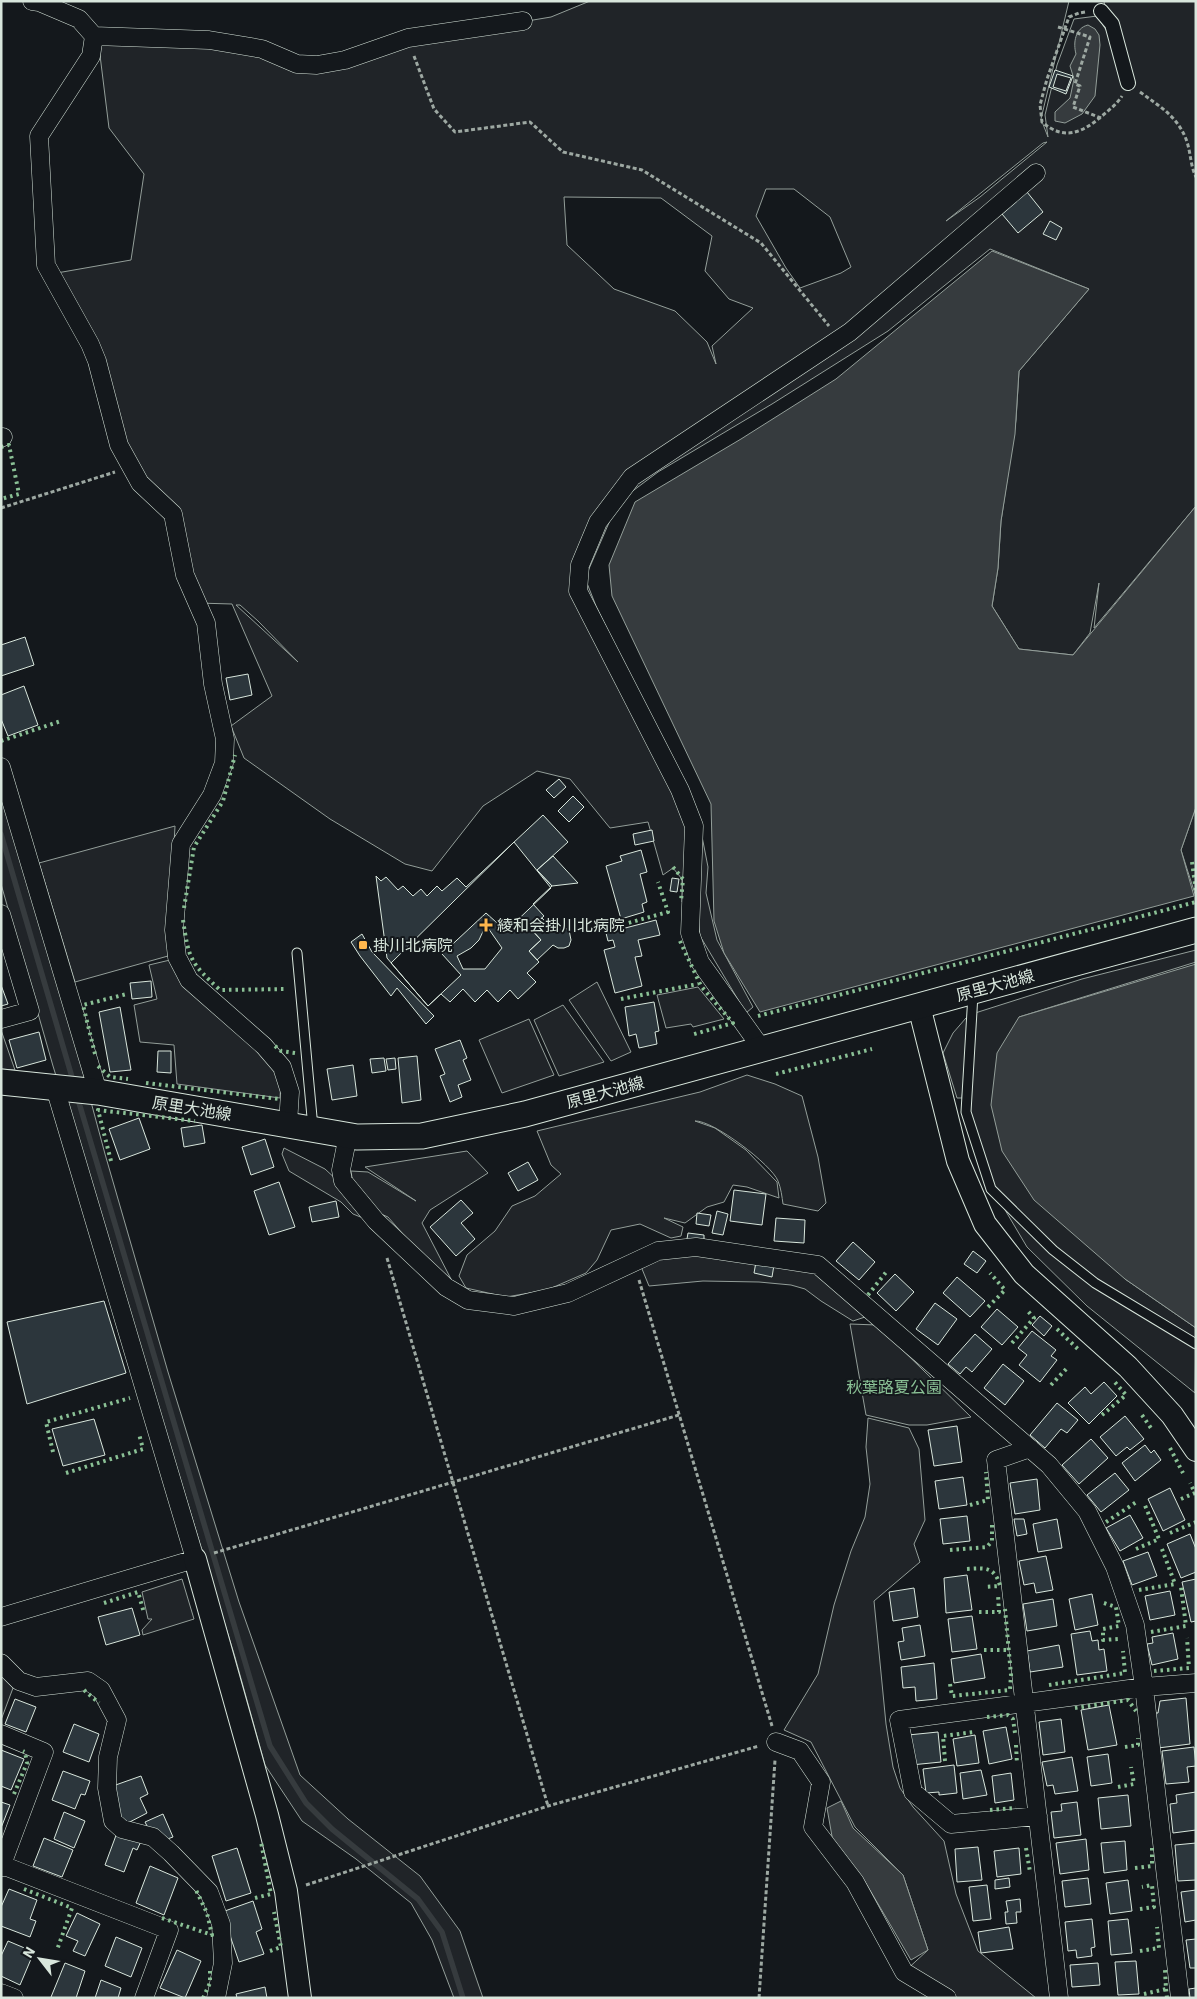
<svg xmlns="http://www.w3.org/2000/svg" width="1197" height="1999" viewBox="0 0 1197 1999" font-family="'IBM Plex Sans','Noto Sans JP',sans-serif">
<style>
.green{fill:#202428;stroke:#939e99;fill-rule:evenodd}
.water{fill:#363b3e;stroke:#939e99}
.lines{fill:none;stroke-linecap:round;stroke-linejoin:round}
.stream{stroke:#363b3e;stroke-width:5.5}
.building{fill:#2c363c;stroke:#d8e6dc;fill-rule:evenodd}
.service-casing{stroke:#d8e6dc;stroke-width:11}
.pedestrian-casing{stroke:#d8e6dc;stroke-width:16}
.minor-casing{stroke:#d8e6dc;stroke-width:19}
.tertiary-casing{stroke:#d8e6dc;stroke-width:24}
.secondary-casing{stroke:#d8e6dc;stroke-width:27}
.path{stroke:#9da8a2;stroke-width:3;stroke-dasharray:4 2.5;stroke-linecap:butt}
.service{stroke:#14181c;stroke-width:9}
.pedestrian{stroke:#14181c;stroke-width:14}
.minor{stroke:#14181c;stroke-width:18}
.tertiary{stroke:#14181c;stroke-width:22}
.secondary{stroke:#14181c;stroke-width:25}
.path-bridge{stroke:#9da8a2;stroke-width:3;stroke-dasharray:4 2.5;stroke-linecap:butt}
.hedge{stroke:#8ac095;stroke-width:4;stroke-dasharray:2.5 4;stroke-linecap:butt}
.poi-dot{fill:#ffb74d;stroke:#14181c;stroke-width:2}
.labels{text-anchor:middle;stroke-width:4;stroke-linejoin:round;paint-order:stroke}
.poi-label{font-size:16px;fill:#d8e6dc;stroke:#14181c;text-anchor:start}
.street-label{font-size:16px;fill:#d8e6dc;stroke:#14181c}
.park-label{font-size:16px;fill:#8ac095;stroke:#14181c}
</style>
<rect width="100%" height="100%" fill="#14181c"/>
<path class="green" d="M590,1H1069L1041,119L1048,137L1045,115L1057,65L1074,19L1097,16L1108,33L1104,1H1196V506L1094,628L1099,583L1090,633L1073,655L1019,649L992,606L998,568L1001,521L1016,420L1019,371L1089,289L990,249L888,331L772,404L658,472L618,502L585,578L596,606L698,816L708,867L706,893L717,940L753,1007L746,1013L700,936L696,902L691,905L682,902V879L673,868L663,875L648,822L610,828L570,779L537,771L483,806L432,871L405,864L330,819L244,758L231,726L272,696L232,604L197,603L170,511L140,483L96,358L51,274L131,260L144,174L109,128L98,39L187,41L290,61L551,17ZM1047,142L980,197L946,221L1043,143ZM766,189H794L830,217L851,267L841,273L800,288L786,268L756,216ZM564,197L661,198L712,236L705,271L729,299L753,308L712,346L716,364L707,342L675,311L614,289L567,245ZM236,605H240L258,621L298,662Z
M1,794L76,1046L105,1154L168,1372L239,1602L300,1775L348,1819L420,1876L460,1931L483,1998H454L432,1940L411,1903L356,1859L302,1821L265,1765L235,1657L53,1066L1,884Z
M1196,807V897L1181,850Z
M175,826L168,956L75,982L39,863Z
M1196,950V962L1019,1017L1125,1279L1196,1328L1195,1393L1087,1306L1027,1247L995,1193L967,1115L972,1014L1082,979Z
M170,960L276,1072L281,1081L280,1098L177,1084L174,1045L140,1042L134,1005L157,999L149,965Z
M597,982L631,1052L611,1061L569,1000Z
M698,987L724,1019L693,1027L691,1024L666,1028L657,995Z
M563,1005L604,1062L559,1076L534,1020Z
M966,1018H970L962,1098H957L943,1053L953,1033Z
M529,1019L554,1075L502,1093L479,1040Z
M1,1030L15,1070L1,1069Z
M747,1075L775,1084L802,1096L818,1157L826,1203L818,1211L783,1204C782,1197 781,1188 778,1181C772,1165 713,1120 695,1121L715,1128L746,1150L777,1182L779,1198L747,1187L733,1185L724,1202L707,1207L685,1223L664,1218L683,1227L681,1236L671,1238L640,1224L611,1230L597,1260L586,1273L547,1290L506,1297L466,1288L459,1276L467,1255L495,1231L512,1206L535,1196L561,1174L551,1165L537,1131L700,1092Z
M284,1148L325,1169L338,1181L368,1220L353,1214L341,1202L289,1171L282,1154Z
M467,1151L488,1173L430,1210L422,1223L451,1279L431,1266L388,1217L381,1214L353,1184L351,1171L368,1172L416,1201L365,1167Z
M695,1250L814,1269L868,1316L853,1321L821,1301L805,1289L791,1285L759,1282L703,1281L649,1286L640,1264Z
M850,1324L877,1325L971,1417L927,1425H909L866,1415Z
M868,1418L909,1428L919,1449L925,1520L914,1544L920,1562L874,1601L886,1724L893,1767L900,1788L913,1807L944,1841L956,1894L978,1951L1036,1998H947L904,1972L928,1950L903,1875L855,1827L811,1742L784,1730L818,1674L834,1605L851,1551L865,1517L870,1484L866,1447Z
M182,1579L194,1619L143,1635L142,1630L152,1619H148L142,1592Z
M1,1675L13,1688L1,1720Z"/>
<path class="water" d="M1088,25L1095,29L1099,35L1100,45L1095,96L1082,114L1065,123L1055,121V112L1070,98L1074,79L1070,66L1076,54C1073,43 1075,28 1088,25Z
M992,251L1089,289L1019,371L1015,434L1001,521L998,568L992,606L1019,649L1073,655L1196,506V807L1181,850L1194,896L760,1012L724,953L714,921L711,804L612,596L609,565L635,502L741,439L836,379Z
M1196,964V1328L1125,1279L1034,1200L1002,1151L991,1105L997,1053L1019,1017Z
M841,1801L853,1828L903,1875L928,1950L911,1960L864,1880L833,1842L827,1808Z"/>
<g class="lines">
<path class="stream" d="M1,834L74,1084
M77,1096L270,1746L306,1803L332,1829L418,1899L442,1932L463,1998"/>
</g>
<path class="building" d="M1055,70L1073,76L1066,94L1049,87Z
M1057,74L1071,78L1066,91L1053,87Z
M1027,192L1043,212L1018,233L1002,214Z
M1050,221L1062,228L1056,240L1043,234Z
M25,637L34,665L1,676V645Z
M248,674L252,695L230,700L226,678Z
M24,686L38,725L8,736L1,719V695Z
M559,779L566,787L554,798L546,790Z
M573,796L584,807L569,822L558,811Z
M543,815L568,842L537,870L552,886L533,904L544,916L530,928L541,940L529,951L539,962L527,973L536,982L518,999L510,990L498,1002L487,990L475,1002L463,989L450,1002L441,994L428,1006L387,958L376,876L381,881L386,877L398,890L403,886L413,896L421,889L427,896L437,886L442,891L457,878L466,887ZM486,925L502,948L485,969H463L457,956L471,948L479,940Z
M652,830L654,841L635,845L633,834Z
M514,842L551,888L506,931L486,913L442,954L461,975L428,1006L391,963Z
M641,850L647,872L640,874L647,902L642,904L644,912L621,919L606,866L622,861L620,856Z
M553,856L578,883L552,886L537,870Z
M672,878L679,879L677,892L670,891Z
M542,918L553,930L558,927H563L569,930L571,940L569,946L564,948H558L553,945L537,960L529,951L541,940L530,928Z
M656,920L660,935L638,940L642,956L635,957L642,986L615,993L604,950L615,947L613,940L608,941L606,933Z
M362,934L372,952L434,1016L426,1024L397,988L391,996L360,956L351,942Z
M151,981L152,997L132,999L130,983Z
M1,985L8,1004L1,1006Z
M654,1002L659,1031L655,1032L657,1044L639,1048L636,1034L629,1036L625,1007Z
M120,1007L131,1070L110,1072L99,1012Z
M39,1032L46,1060L17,1068L9,1040Z
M460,1040L467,1058L463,1060L471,1080L458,1085L462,1097L450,1102L440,1076L445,1074L435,1049Z
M158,1051H171V1073L157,1072Z
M417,1056L421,1100L402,1103L398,1058Z
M384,1058L386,1071L372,1073L370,1059Z
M395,1058L396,1069L388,1070L386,1059Z
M353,1065L357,1096L332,1100L327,1069Z
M139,1118L150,1149L120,1160L109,1129Z
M202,1125L205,1143L184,1147L181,1128Z
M265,1139L274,1167L251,1175L242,1147Z
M528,1162L538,1180L518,1191L508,1173Z
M279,1182L295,1227L269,1235L254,1191Z
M734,1190L766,1194L762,1225L730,1221Z
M461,1200L473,1213L461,1223L475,1239L456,1256L430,1227Z
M336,1201L339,1217L312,1222L309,1207Z
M717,1211L728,1214L723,1235L712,1233Z
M697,1213L711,1215L709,1226L696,1224Z
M776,1218L805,1220L804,1243L774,1241Z
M688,1233L704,1235V1245H686Z
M853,1242L875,1262L859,1280L836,1261Z
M973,1251L986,1261L977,1273L964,1264Z
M756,1262L774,1265L772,1277L754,1273Z
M895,1274L914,1292L896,1311L877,1293Z
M957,1277L985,1301L970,1317L943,1293Z
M104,1301L126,1373L27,1404L7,1322Z
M935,1303L957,1319L938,1345L916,1329Z
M997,1309L1018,1327L1002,1345L981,1327Z
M1040,1316L1052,1326L1044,1336L1032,1325Z
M1032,1331L1056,1350L1051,1356L1057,1360L1040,1382L1019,1365L1027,1355L1018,1348Z
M975,1334L992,1349L972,1372L966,1367L960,1374L948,1364Z
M1003,1364L1024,1381L1005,1405L984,1388Z
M1104,1382L1117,1396L1089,1424L1068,1403L1085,1387L1091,1394Z
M1057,1403L1078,1420L1067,1433L1061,1429L1045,1448L1030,1435Z
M1125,1416L1144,1439L1130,1450L1127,1447L1116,1456L1100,1437Z
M94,1419L105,1455L63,1466L52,1429Z
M957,1426L962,1462L934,1466L928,1430Z
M1091,1439L1108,1458L1079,1484L1062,1465Z
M1145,1445L1151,1453L1154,1450L1161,1460L1135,1481L1122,1463Z
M1115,1473L1129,1490L1101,1512L1087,1495Z
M963,1477L967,1505L939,1509L935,1481Z
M1037,1479L1040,1510L1015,1514L1010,1483Z
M1170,1488L1185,1520L1163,1531L1148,1499Z
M1130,1515L1143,1538L1120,1551L1106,1528Z
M967,1516L970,1541L943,1544L940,1519Z
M1014,1519H1024L1027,1534L1017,1536Z
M1057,1519L1062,1548L1038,1552L1033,1524Z
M1190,1534L1196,1549V1572L1181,1578L1167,1544Z
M1148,1552L1157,1576L1132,1585L1123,1561Z
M1046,1556L1053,1590L1036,1593L1034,1583L1024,1585L1019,1561Z
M967,1575L972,1610L946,1613L944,1578Z
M1196,1579V1621L1191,1622L1182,1582Z
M914,1588L918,1617L893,1621L889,1592Z
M1170,1591L1175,1615L1150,1620L1145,1596Z
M1092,1594L1098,1625L1075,1630L1069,1599Z
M1053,1599L1057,1626L1027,1631L1023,1604Z
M132,1608L140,1635L106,1645L98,1617Z
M972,1616L977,1649L952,1652L948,1619Z
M920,1625L925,1656L901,1660L898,1642L904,1641L902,1628Z
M1090,1631L1092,1641L1098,1640L1099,1650L1104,1649L1107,1671L1077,1675L1071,1634Z
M1173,1633L1178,1659L1152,1665L1147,1644L1153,1643L1152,1637Z
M1059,1645L1063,1667L1030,1672L1027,1651Z
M981,1654L985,1678L954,1683L951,1659Z
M934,1663L937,1699L916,1701L915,1687L903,1688L901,1667Z
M1186,1698L1190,1744L1158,1748L1154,1713H1158L1160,1701Z
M15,1699L36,1707L26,1732L5,1724Z
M1109,1705L1117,1745L1088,1750L1081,1710Z
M1061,1719L1065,1752L1043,1755L1039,1722Z
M74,1724L99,1734L89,1762L63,1752Z
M1006,1727L1012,1759L989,1764L983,1731Z
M938,1732L941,1762L911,1765L908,1735Z
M975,1735L979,1763L957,1766L953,1739Z
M1194,1747L1196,1766L1187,1767L1189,1782L1166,1784L1162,1751Z
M1,1750L24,1759L11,1790L1,1786Z
M1108,1754L1112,1783L1091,1786L1087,1757Z
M1072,1757L1078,1791L1055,1794L1053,1785L1047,1786L1042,1762Z
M954,1765L957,1793L939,1795V1792L926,1793L923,1769Z
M981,1770L987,1795L963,1799L960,1773Z
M63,1771L90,1781L85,1795L81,1794L75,1809L52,1800Z
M1011,1773L1014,1800L995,1803L992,1776Z
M141,1776L148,1794L140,1798L147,1813L124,1825L110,1787Z
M1196,1792V1830L1173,1833L1170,1804L1177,1803L1176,1795Z
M1128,1795L1131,1826L1101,1829L1098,1798Z
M1,1802L10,1805L1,1828Z
M1077,1802L1081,1835L1054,1838L1051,1812L1062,1811L1061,1804Z
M64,1812L85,1821L74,1848L54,1839Z
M163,1814L173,1837L162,1841L151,1834L145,1822Z
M118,1830L142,1839L137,1850L133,1848L124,1872L105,1865Z
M44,1838L73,1850L62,1877L33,1866Z
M1086,1839L1089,1870L1060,1874L1056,1843Z
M1125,1841L1127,1870L1104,1873L1101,1843Z
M1196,1843V1880L1178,1881L1175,1845Z
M978,1847L982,1880L957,1882L955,1849Z
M237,1848L251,1893L226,1901L212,1856Z
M1019,1848L1021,1874L997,1877L994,1851Z
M150,1866L178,1878L164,1915L136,1903Z
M1009,1878L1010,1887L995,1889V1880Z
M1088,1878L1091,1904L1065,1907L1062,1881Z
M1128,1880L1132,1911L1110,1914L1106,1883Z
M987,1885L991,1919L973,1921L969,1887Z
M9,1889L37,1900L30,1919L36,1921L30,1937L1,1926V1907Z
M1196,1890V1920L1185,1922L1181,1892Z
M1020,1899L1021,1912H1016L1017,1923L1006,1924L1005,1912H1008L1006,1901Z
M253,1901L262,1929L256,1932L264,1954L239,1962L222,1912Z
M77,1913L100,1924L85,1956L73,1951L78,1941L66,1936Z
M1092,1919L1095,1947L1091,1948L1092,1956L1077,1958L1076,1950L1068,1951L1065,1922Z
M1128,1919L1132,1953L1111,1955L1108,1921Z
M1009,1927L1013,1949L981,1953L978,1932Z
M116,1937L142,1948L131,1977L105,1966Z
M1196,1939V1968H1190L1186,1940Z
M8,1941L34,1952L20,1985L1,1976V1956Z
M177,1950L201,1961L185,1998L160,1988Z
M1136,1961L1139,1994L1118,1995L1115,1962Z
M65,1963L85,1971L76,1998H54L51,1997Z
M1098,1963L1100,1985L1072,1987L1070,1965Z
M101,1980L121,1988L118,1998H95Z
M265,1987L267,1998H237L236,1994Z
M1196,1988V1998H1190L1189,1989Z"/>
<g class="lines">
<defs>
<path id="service" d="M297,953L313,1128
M973,994L966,1112L991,1189L1053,1250L1095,1283L1196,1344"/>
<path id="pedestrian" d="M1101,11L1112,24L1128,83"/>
<path id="minor" d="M32,1L39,2L79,19L94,36L91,56L39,136L46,265L90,344L97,361L119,445L140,483L173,514L185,575L206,623L213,684L225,739L224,763L212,795L181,844L174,930L177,957L189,980L264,1046L282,1067L290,1092L288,1124
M94,36L209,40L262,49L297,64L317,65L345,60L408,38L523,21
M1,438L3,437
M1,767L98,1092
M1,914L30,1011L1,1019
M762,1049L700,962L690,933L694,826L680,790L578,591L580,565L598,522L632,477L850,332L1036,173
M348,1135L341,1170L343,1181L376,1221L446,1287L468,1300L514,1306L568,1293L658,1251L696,1247L818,1265L1049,1465L1087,1511L1115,1567L1135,1625L1144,1687L1180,1998
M1030,1448L996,1460L1059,1998
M1,1617L195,1559L55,1088
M1,1663L19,1681L36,1687L88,1681L101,1690L117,1720L108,1757L107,1788L113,1821L122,1829L153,1837L171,1853L209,1892L221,1924L223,1963L216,1998
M1,1734L44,1752L1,1867
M776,1742L800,1751L821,1782L813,1827L855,1882L904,1972L947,1998
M1038,1816L951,1824L913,1792L899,1720L1144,1687L1196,1683
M2,1865L169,1930L144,1998
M1,1993L14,1998"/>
<path id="tertiary" d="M919,1006L958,1161L985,1224L1024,1274L1128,1367L1172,1415L1196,1450
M195,1559L267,1815L286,1891L300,1998"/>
<path id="secondary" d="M1,1082L98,1092L357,1137L422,1136L525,1114L1196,930"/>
</defs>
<use href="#service" class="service-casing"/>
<use href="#pedestrian" class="pedestrian-casing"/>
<use href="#minor" class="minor-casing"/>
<use href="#tertiary" class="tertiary-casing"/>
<use href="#secondary" class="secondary-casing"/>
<path class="path" d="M1085,12L1079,13L1069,17L1047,79L1040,105L1042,122C1064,141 1082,133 1102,116C1109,110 1117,104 1122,96
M414,56L434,109L455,132L530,122L563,152L642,170L761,243L829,326
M1140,92C1159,106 1177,116 1186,139C1191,152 1190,165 1196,177
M1,508L115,472
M387,1258L548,1806
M639,1280L772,1726
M214,1553L679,1415
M306,1885L548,1806L759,1746
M759,1998L775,1760"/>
<use href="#service" class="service"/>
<use href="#pedestrian" class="pedestrian"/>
<use href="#minor" class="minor"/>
<use href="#tertiary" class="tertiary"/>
<use href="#secondary" class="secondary"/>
<path class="path-bridge" d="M1058,27L1090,37L1075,84L1080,86L1073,107L1101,118"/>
<path class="hedge" d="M1,447L9,445L19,494L1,499
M1,741L61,721
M1192,862L1196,891
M673,867L683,879L681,901
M184,908L194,847L223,801L235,755
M183,920C189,960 190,962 220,990L287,989
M610,928L668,912L658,882
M680,941L701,986L733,1023L691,1035
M621,999L698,984
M758,1016L1196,902
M275,1046L281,1051L295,1053
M95,1054L83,1005L127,994
M98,1066L110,1077L128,1079
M776,1074L872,1049
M146,1083L279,1099
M111,1161L98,1110L195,1121
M868,1295L887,1271
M988,1307L1005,1290L990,1273
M1057,1329L1080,1351
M1012,1343L1034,1318L1026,1309
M1051,1385L1068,1367
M1102,1415L1126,1395L1113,1380
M1142,1415L1153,1431
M1170,1448L1183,1473
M53,1452L46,1422L130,1398
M66,1473L143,1449L139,1434
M1181,1499L1195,1493L1190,1483
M970,1505L988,1500L986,1472
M1106,1522L1138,1501
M1170,1533L1196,1522
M1136,1549L1159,1539L1144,1503
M950,1550L987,1547L992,1541V1522
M967,1569C984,1568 995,1566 1000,1586L984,1587
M1139,1590L1175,1584L1162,1549
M104,1603L138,1592L144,1613
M1104,1603L1116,1607L1119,1626L1103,1629V1640L1118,1639
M979,1612H999L998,1594
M1151,1632L1186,1626L1181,1587
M984,1650H1007V1647
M1154,1671L1189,1668L1187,1638
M950,1684L952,1696L1010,1690L1011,1675L1005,1609
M1049,1685L1125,1673L1123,1651
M84,1690L99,1703
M1075,1708L1128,1700L1136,1711
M987,1717L1008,1715L1013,1719L1015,1733
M1016,1745L1017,1764
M1125,1747L1138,1745V1738
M945,1761L943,1736L974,1732
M1118,1787L1134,1784L1131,1767
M14,1794L27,1763L25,1752L23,1751
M990,1810L1016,1808
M1026,1848L1030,1872
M1135,1868L1152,1866V1846
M24,1889L72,1908L57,1950
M255,1898L271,1894L261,1842
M1140,1909L1154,1907L1152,1885L1142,1887
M162,1918L212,1935L207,1913L196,1890
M270,1951L281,1947L274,1912
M1140,1951L1159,1948L1157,1927
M1166,1989L1167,1998
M1144,1994L1166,1989L1165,1970
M203,1998L210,1983V1967"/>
</g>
<g class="poi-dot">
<path d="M483.5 917.5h5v5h5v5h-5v5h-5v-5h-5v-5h5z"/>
<rect x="358" y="940" width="10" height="10" rx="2.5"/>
</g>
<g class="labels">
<g class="poi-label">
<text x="497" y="931">綾和会掛川北病院</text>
<text x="373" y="951">掛川北病院</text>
</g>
<g class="street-label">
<text transform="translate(995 985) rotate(-15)" y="6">原里大池線</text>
<text transform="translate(605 1092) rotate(-15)" y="6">原里大池線</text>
<text transform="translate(192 1108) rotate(9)" y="6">原里大池線</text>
</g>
<g class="park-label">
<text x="894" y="1393">秋葉路夏公園</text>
</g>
</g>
<rect width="1197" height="1999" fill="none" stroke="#d8e6dc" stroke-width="5"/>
<g transform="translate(40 1959) rotate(301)" stroke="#14181c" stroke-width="4" paint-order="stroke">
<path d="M0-4L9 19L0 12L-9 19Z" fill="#d8e6dc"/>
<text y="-8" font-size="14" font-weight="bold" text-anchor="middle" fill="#d8e6dc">N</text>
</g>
</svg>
